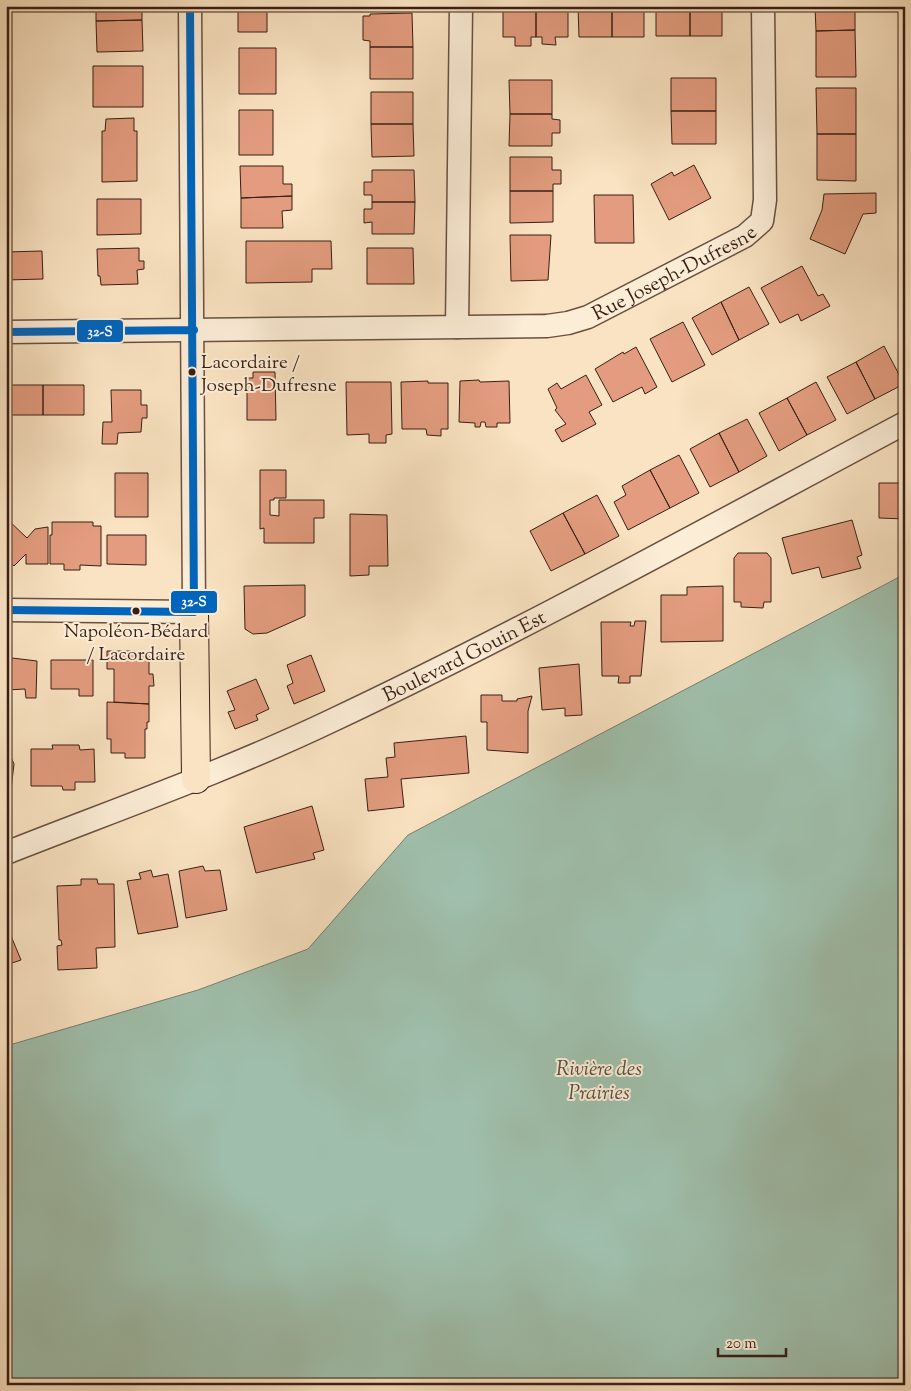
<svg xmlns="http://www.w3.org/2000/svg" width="911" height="1391" viewBox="0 0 911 1391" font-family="'Sorts Mill Goudy',serif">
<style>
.water{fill:#9fbfac;stroke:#767f6f}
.building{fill:#e39c7f;stroke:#381f14}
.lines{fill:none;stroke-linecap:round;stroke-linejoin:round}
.minor-casing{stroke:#685040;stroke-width:25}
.major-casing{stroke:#381f14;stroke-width:30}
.minor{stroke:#fcedd7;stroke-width:22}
.major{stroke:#fae3c2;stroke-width:28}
.bus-1-casing{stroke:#fcedd7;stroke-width:11}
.bus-1{stroke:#0065bd;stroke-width:8}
.bus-dot{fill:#381f14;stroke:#fcedd7;stroke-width:2}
.labels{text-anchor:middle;stroke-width:4;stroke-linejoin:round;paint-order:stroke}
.bus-label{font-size:19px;fill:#381f14;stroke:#fcedd7;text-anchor:start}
.street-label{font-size:20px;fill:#381f14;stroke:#fcedd7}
.water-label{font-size:21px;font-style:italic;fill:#574f42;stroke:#fcedd7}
.line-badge{stroke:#fcedd7;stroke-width:2}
.badge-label{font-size:14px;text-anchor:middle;font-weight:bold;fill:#fff}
</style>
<rect width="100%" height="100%" fill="#fae3c2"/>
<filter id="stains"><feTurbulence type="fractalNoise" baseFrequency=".004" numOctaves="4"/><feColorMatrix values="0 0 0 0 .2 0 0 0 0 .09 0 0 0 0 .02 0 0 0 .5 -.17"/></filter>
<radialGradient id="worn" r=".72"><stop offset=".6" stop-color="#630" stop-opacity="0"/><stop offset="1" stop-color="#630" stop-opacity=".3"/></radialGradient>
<path class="water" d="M905,574V1385H6V1046L198,990L308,949L408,835Z"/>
<path class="building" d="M96,6H142V20L96,21Z
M238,6H267V32H238Z
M503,6H536V37H531V46H515V37H503Z
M536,6H568V37H555L556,45L542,44V37H536Z
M578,6H612V37H579Z
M612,6H644V37H612Z
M656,6H690V36H656Z
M690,6H722V36H690Z
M815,6H855V30L816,31Z
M412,13L413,47H370V41L363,40V16H370V14Z
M142,20L143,51L97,52L96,21Z
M855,30L856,77H816V31Z
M370,47H413V79H370Z
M239,48H276V94H239Z
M93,66H143V107H93Z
M671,78H716V111H671Z
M509,80H552V114H510Z
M816,88H856V134H817Z
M371,92H413V124H371Z
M239,110H273V155H239Z
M671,111H716V144H672Z
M510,114H552V119L560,120V133H552V146H509Z
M134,118V131H137V181L102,182V131H105L106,119Z
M371,124H413L414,156L372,157Z
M817,134H856V181L817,180Z
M510,157H552V170H561V184H553V191H510Z
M694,165L711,198L669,220L651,184L672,172L674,176Z
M240,166H283V184H292V196L241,198Z
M372,170H414L415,202H372V195H364V182H372Z
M510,191H553V222L510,223Z
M876,193V213L863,214L845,254L810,239L822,210L824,194Z
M594,195H633L634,243H595Z
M292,196V210L282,211L283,228H241V198Z
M97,199H141V234L97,235Z
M372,202H415L414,234H372V222L364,223V209H372Z
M510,235H551L548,280L511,281Z
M246,241H331L332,269H312V282L246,283Z
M139,248V261H144V269L137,270L138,284L101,285L100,276H98L97,249Z
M367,248H413L414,284H367Z
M42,251L43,279L6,280V252Z
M802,266L818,296L823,294L830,306L801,321L798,314L780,323L761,288Z
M749,287L769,324L739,340L721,302Z
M721,302L739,340L712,355L692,318Z
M683,322L705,365L672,382L650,339Z
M884,346L904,384L875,399L856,362Z
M636,347L657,387L645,394L642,387L613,402L595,369L623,352L624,354Z
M856,362L875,399L847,414L827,377Z
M253,372H275L276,420H247V378H253Z
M586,375L602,405L589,412L596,424L562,442L555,430L566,424L555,410L557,408L548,389L557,383L561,389Z
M479,380L480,382L509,381L510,423H497V427H486L485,422H481L480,427H475V423L459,422L460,381Z
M428,381V383H448V429H441V436L427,435L426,429H402L401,382Z
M346,382H391L392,434L386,435V443H369V434L347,435Z
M816,382L836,420L807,435L787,398Z
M6,385H43V415H6Z
M43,385H84V415H43Z
M111,390H141V405H147V418H142L141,432L118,433L117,444H102L103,422H112Z
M787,398L807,435L779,451L759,413Z
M747,419L767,456L739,472L719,433Z
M719,433L739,472L710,487L690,449Z
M679,455L699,493L670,508L650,470Z
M260,470H286V498H274V500H270V515L279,516V500H324V518H314V543H264V528L260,529Z
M650,470L670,508L628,530L614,502L626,495L622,486Z
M115,473H148V517H115Z
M879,483H905V519L879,518Z
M597,495L619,536L585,554L563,513Z
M563,513L585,554L551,571L530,531Z
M350,514L387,515L388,566H369V575L350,576Z
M6,518L27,538L35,529L48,527V564H26V554L14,566L6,558Z
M852,520L862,555L857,557L861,568L822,578L819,567L792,574L782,538Z
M52,522H93V526H101V566L80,565V570H64V564H50V535H52Z
M107,535H146V565L107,564Z
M738,553H767L771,558V602H764L763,608L741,607V602H734V558Z
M305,585V616L267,633L253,634L245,629L244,586Z
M723,586V641L661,642V595H687V587Z
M635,621H646L641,676H630V683H618L619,676H602L601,622H631L630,626H634Z
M107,651H135V656H149V674H153L154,686H149V704L114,702V669H107Z
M311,655L325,691L294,704L287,686L293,683L287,665Z
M12,658L37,661L36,698H26L25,689L6,690V661H12Z
M51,660H93V696H79V689H51Z
M579,664L582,715L565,716V708L542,710L539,668Z
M256,679L269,709L256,715L258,720L235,729L228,712L235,710L227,691Z
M481,695H502V701H517V699L532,696L528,711V753L487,750V722H481Z
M107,702L149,704V722H147V729H145V758H125V753H111V739H107Z
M466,736L469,773L401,779L404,807L368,811L365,779L388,777L386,758L395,757L394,743Z
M52,745H79L80,750L94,749L95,782H75V790H63L62,786H31V749H53Z
M9,752L14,764L8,816L6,817V753Z
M312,806L324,850L313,853L315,859L256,873L244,827Z
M203,866L205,871L220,870L227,910L186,918L179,871Z
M151,870L153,877L168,874L178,927L138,934L127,881L141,879L139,873Z
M81,879H97L98,884H114L115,947L96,948L97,968L58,970L57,946L62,945L61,940H59L57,886L81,885Z
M6,924L21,960L6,965Z"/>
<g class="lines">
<defs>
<g id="minor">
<path d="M457,327L461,6"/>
<path id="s1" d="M6,332L547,326L568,323L588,317L745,236L762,221L765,200L763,6"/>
<path d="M6,610L194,612L190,6"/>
<path id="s2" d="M6,853C115,810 226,771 331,721C526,629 715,524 905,423"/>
</g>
<path id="major" d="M194,612L196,779"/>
</defs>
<use href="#minor" class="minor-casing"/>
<use href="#major" class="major-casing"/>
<use href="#minor" class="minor"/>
<use href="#major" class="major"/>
<defs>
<path id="bus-1" d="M6,332L194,330
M6,610L194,612L190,6"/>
</defs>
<use href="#bus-1" class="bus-1-casing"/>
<use href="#bus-1" class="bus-1"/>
</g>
<g class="bus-dot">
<circle cx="192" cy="372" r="4.5"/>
<circle cx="136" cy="611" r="4.5"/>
</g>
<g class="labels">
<g class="bus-label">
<text x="201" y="368">Lacordaire /<tspan x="201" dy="23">Joseph-Dufresne</tspan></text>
<text x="136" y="637" text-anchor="middle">Napoléon-Bédard<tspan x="136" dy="23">/ Lacordaire</tspan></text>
</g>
<g class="street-label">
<text dy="7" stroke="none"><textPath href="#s1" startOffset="680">Rue Joseph-Dufresne</textPath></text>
<text dy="7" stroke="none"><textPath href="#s2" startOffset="499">Boulevard Gouin Est</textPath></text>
</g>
<g class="water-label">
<text x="599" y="1075">Rivière des<tspan x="599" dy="24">Prairies</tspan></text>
</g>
</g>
<g class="line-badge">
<rect x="76" y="319" width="48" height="24" rx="5" fill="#0065bd"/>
<rect x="170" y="590" width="48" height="24" rx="5" fill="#0065bd"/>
</g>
<g class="badge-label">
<text x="100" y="336">32-S</text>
<text x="194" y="606">32-S</text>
</g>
<rect width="911" height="1391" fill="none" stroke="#fae3c2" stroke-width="25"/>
<rect x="8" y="8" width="896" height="1376" fill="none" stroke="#381f14" stroke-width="2.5"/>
<rect x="12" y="12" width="886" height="1366" fill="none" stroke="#381f14"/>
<path d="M718 1348v8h68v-8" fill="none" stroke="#381f14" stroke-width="2.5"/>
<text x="726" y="1348" font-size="15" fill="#381f14" stroke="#fcedd7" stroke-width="4" paint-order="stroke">20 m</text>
<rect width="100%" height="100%" filter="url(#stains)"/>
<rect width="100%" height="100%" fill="url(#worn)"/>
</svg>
